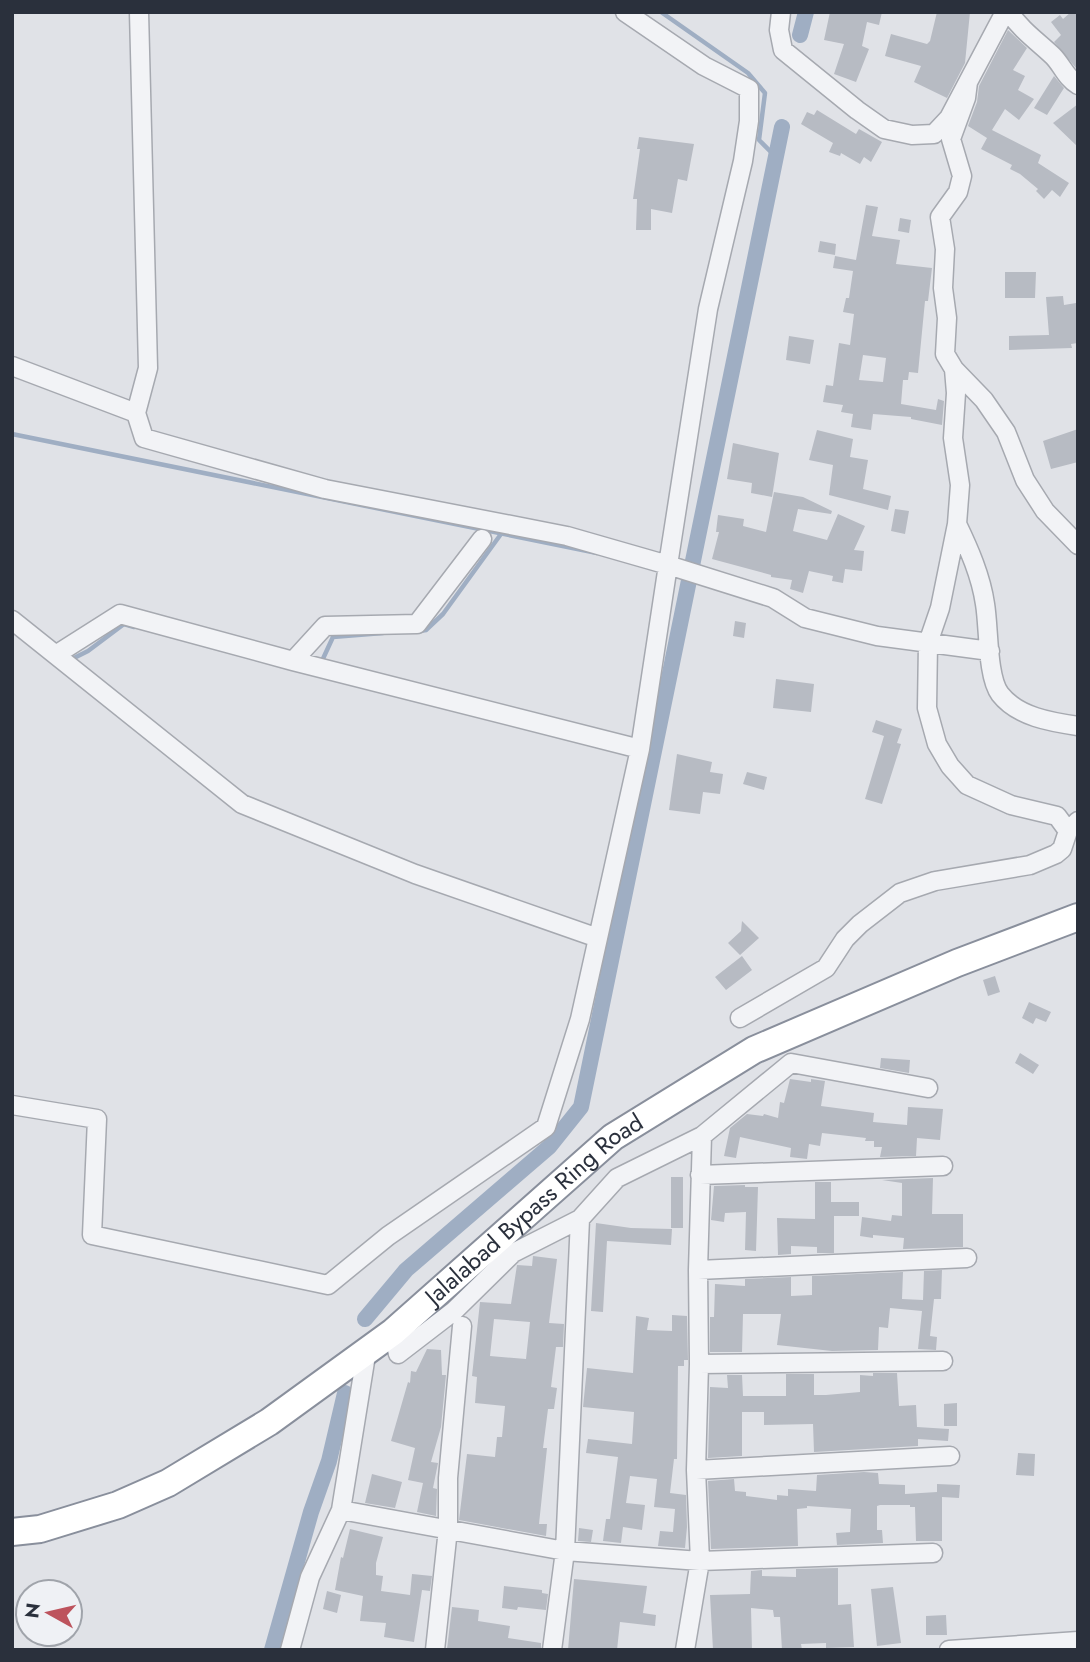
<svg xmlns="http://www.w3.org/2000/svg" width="1090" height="1662" viewBox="0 0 1090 1662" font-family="Jost,sans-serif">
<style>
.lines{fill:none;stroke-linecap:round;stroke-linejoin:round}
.stream{stroke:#9faec3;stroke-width:4.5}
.canal{stroke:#9faec3;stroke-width:16}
.building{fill:#b7bbc3;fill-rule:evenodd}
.minor-casing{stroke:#a6a9b0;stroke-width:21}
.highway-casing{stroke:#898f9c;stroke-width:30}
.minor{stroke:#f2f3f6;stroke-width:18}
.highway{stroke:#fff;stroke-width:26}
.labels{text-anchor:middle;stroke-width:6;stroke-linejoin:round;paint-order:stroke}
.street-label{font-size:24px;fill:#2a303c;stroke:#eff1f5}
</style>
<rect width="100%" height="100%" fill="#e0e2e7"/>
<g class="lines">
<path class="stream" d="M661,12L748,73L765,93L759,140L776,157
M12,434L597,553
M420,631L426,630L443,614L501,534
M70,660L88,651L124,624L134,627
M321,663L333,637L383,633"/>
<path class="canal" d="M800,35L806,12
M365,1319L406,1270L549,1147L581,1107L782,127
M272,1650L311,1512L329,1461L345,1393"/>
</g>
<path class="building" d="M830,12H882L879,25L867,22L862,46L869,49L856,82L834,74L844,44L824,40Z
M937,12H970L965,63L947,98L914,82L921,66L885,56L891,34L927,44L930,41Z
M1071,12H1078L1076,68L1054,42L1061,35L1051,22L1060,15L1063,19Z
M1008,30L1027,48L1013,70L1025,76L1018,90L1034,99L1019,120L1005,109L992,130L1041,155L1038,163L1069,183L1060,197L1052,190L1044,199L1036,191L1038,189L1020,174L1010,169L1012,165L981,149L987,138L968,126L977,102L979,86Z
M1054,76L1064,88L1047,115L1034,108Z
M1078,104V147L1053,123Z
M817,110L856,134L859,129L882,142L871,162L864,157L860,164L841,153L840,156L829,152L833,143L801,124L807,112L814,115Z
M639,137L694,144L687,181L678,179L672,213L651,209V230H636L637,199H633L640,149H637Z
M866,205L878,207L872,236L900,240L896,264L932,268L928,301H925L918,373L909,372L908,380H903L901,404L936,410L938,399L944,401L942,425L911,419V417L873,414L871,430L851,427L853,414L841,412L843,405L823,402L826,385L833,386L839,343L850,345L854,314L843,312L846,298H849L853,271L833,268L835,256L856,260ZM863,355L886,358L883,382L859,380Z
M900,218L911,220L909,233L898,231Z
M820,241L836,244L835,255L818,252Z
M1005,272H1036L1035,298H1005Z
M1063,296L1064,305L1076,303L1078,343L1071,344L1072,348L1009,350V336L1049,335L1046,297Z
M789,336L814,340L810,364L786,360Z
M1078,429V462L1051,469L1043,441Z
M817,430L853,439L850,457L868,460L863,489L891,496L888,510L829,495L833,465L809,460Z
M733,443L779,453L772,497L751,493L752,483L727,479Z
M774,492L803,497L832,511L831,514L798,509L793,531L827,540L838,514L865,526L854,550L864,551L862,571L845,569L843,583L832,581L833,576L809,571L803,593L790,589L792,580L771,577V575L712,559L719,532H716L718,515L744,519L743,526L766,532Z
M895,509L909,511L905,534L891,531Z
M735,621L746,623L744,638L733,636Z
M776,679L814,684L811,712L773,708Z
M876,720L902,729L897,743L901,744L882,804L865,799L884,736L872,732Z
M677,754L712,762L710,772L723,774L720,794L703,792L700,814L669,810Z
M747,772L767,777L764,790L743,784Z
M742,921L759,938L740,955L728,943L741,931Z
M742,956L752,970L726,990L715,977Z
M995,976L1000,992L988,996L983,980Z
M1029,1002L1051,1012L1046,1022L1036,1018L1033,1024L1022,1018Z
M1020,1053L1039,1065L1033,1074L1015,1063Z
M881,1058L910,1060L909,1073L880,1068Z
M790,1079L811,1082V1079L825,1081L821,1106L874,1113L873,1122L907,1125L908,1107L943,1109L940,1140L917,1138L916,1156L880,1157L882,1147H874V1141H865L866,1138L822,1133L820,1146L809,1144L807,1159L790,1157L791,1148L740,1137L736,1158L724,1156L730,1128L747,1114L763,1116L764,1114L778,1118L780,1102L784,1103Z
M671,1177H683V1228H671Z
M933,1178L932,1214H963V1247L903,1249L904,1238L873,1235V1238L860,1236L862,1217L891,1221L892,1215L902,1216V1183L882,1180Z
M815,1182H831V1202H859V1216H834V1253H817V1247L791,1246V1254L778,1255L777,1218L815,1219Z
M745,1185V1187H758L756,1251L745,1250L746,1212L725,1213L724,1222L711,1220L714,1186Z
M596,1223L631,1228L672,1229L671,1245L607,1241L603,1312L591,1311Z
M533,1256L557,1259L549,1323L564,1324L563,1347H556L551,1387L557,1388L554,1409H548L543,1448H547L539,1524H547L546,1536L459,1520L467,1454L495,1457L497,1437H502L505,1406L475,1403L477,1377L472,1376L480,1302L511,1304L517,1265L532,1266ZM494,1319L530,1322L526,1359L490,1356Z
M942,1270L941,1299H934L930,1336L937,1337L936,1350L918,1349L922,1311L890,1308L888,1328L879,1327L878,1350L832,1351L777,1345L781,1314H743L742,1352H710V1317H714L715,1284L745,1286V1279L791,1277V1296L812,1295V1276L903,1272L902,1299L923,1300L924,1271Z
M672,1315L687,1316L688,1360H684V1366H678L677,1459H674L670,1493L686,1495L687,1527L685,1548L658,1546L660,1531L673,1532L675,1509L654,1507L657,1479L630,1476L626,1503L645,1505L642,1530L623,1527L621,1543L603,1541L606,1519H610L618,1457L586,1453L588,1439L632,1444L634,1412L583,1407L587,1368L633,1373L636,1316L649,1318L647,1330L672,1331Z
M427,1349L441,1350L442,1375H446L441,1427L431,1462L438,1463L433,1488L437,1489L436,1516L417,1512L423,1483L408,1480L415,1448L391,1441L408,1382L410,1383L411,1371L416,1372Z
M873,1373H897L899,1406L916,1405L917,1427L949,1429L948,1441L918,1439V1446L814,1452L813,1424L764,1425V1412H742V1456L708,1458L710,1387L728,1388L727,1375H742L743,1396H786V1374H814V1395H826L860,1392V1375L873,1376Z
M957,1403V1426H944V1404Z
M1018,1453L1035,1454L1034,1476L1016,1475Z
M864,1472L878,1473L879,1484L905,1485V1494L937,1492V1484L960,1485L959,1498L942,1497V1541H916L915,1507H910V1505H880L877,1506V1530H882L883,1543L837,1545L836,1533L850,1532L851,1509L807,1506V1508L797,1509L798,1546L711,1549L708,1481L734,1479L735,1491L746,1492V1496L777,1500V1495L788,1496V1489L816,1491L817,1475Z
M372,1474L402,1482L395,1508L365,1503Z
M579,1528L593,1530L591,1542L578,1541Z
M350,1529L383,1537L376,1563V1575L383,1576L381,1591L410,1595L412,1574L432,1576L430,1591L422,1590L414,1642L384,1637L386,1623L360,1621L363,1596L335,1590L341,1557L343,1558Z
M838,1568V1605L851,1604L854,1647L826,1648V1643L801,1644L802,1650H782L780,1617H774L773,1610L751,1608L752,1650H713L710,1595L750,1594L751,1571L762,1570V1576L796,1577V1569Z
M574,1579L647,1586L643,1613L656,1615L655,1626L620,1622L617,1650H568Z
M504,1586L542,1590V1593L548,1594L546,1610L518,1607L517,1610L502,1608Z
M893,1587L901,1643L877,1646L871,1589Z
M327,1591L341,1595L337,1613L323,1609Z
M452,1607L479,1610L478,1621L510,1626L508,1638L541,1643V1650L447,1649Z
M946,1615L947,1635H926V1616Z"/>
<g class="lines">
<defs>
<path id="minor" d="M781,12L779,30L783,50L857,110L884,129L912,135L934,134L949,118L1005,12
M1009,12C1022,31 1036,40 1053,56C1062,65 1066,78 1078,85
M968,82L966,98L951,139L962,176L958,192L940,217L945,249L943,288L947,318L945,354L954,369L956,393L953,438L960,485L957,524L940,608L928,643L927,708L937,744L950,766L967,785L1011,805L1057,816L1068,831
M12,366L136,413L144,438L325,489L567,536L668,565L708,309L743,161L749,121V89L704,66L625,12
M954,369L984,400L1006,432L1025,480L1045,511L1078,545
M136,413L148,368L139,12
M957,524C969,549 981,576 985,604C989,627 987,677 1000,694C1018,717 1051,722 1078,726
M12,620L242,804L415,874L598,938
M57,654L120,614L293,661L640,749
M293,661L325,626L417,624L482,539
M740,1018L826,968L845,939L860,924L900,893L935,881L1030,865L1056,854L1062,849L1068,831L1078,821
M12,1105L97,1119L92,1235L328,1285L388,1236L546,1127L580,1019L640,749L668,565L773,598L805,618L877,636L990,651
M700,1175L943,1166
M698,1270L967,1258
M393,1332L398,1354L454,1311L513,1253L580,1219L617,1178L702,1136L791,1063L928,1088
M699,1364L943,1361
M696,1470L950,1456
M341,1510L565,1551L700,1561L933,1553
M290,1650L310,1577L341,1510L367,1349
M435,1650L448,1529V1478L462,1326
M552,1650L565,1551L580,1219
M685,1650L700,1561L696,1470L699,1364L698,1270L702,1136
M949,1650L1078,1641"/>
<g id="highway">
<path id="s1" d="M12,1532L40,1529L118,1505L168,1483L269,1422L393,1332L613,1137L754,1050L957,963L1078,917"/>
</g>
</defs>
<use href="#minor" class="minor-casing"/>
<use href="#highway" class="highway-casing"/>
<use href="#minor" class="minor"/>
<use href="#highway" class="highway"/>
</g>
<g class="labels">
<g class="street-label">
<text dy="8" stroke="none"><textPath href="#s1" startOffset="623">Jalalabad Bypass Ring Road</textPath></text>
</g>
</g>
<rect width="1090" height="1662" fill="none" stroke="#2a303c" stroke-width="28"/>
<g transform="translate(49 1613) rotate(278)"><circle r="33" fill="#eff1f5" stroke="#a0a4ab" stroke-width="2"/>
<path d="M0-5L12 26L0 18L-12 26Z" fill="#bd535d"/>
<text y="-10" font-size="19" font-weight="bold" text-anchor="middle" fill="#2a303c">N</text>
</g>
</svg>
